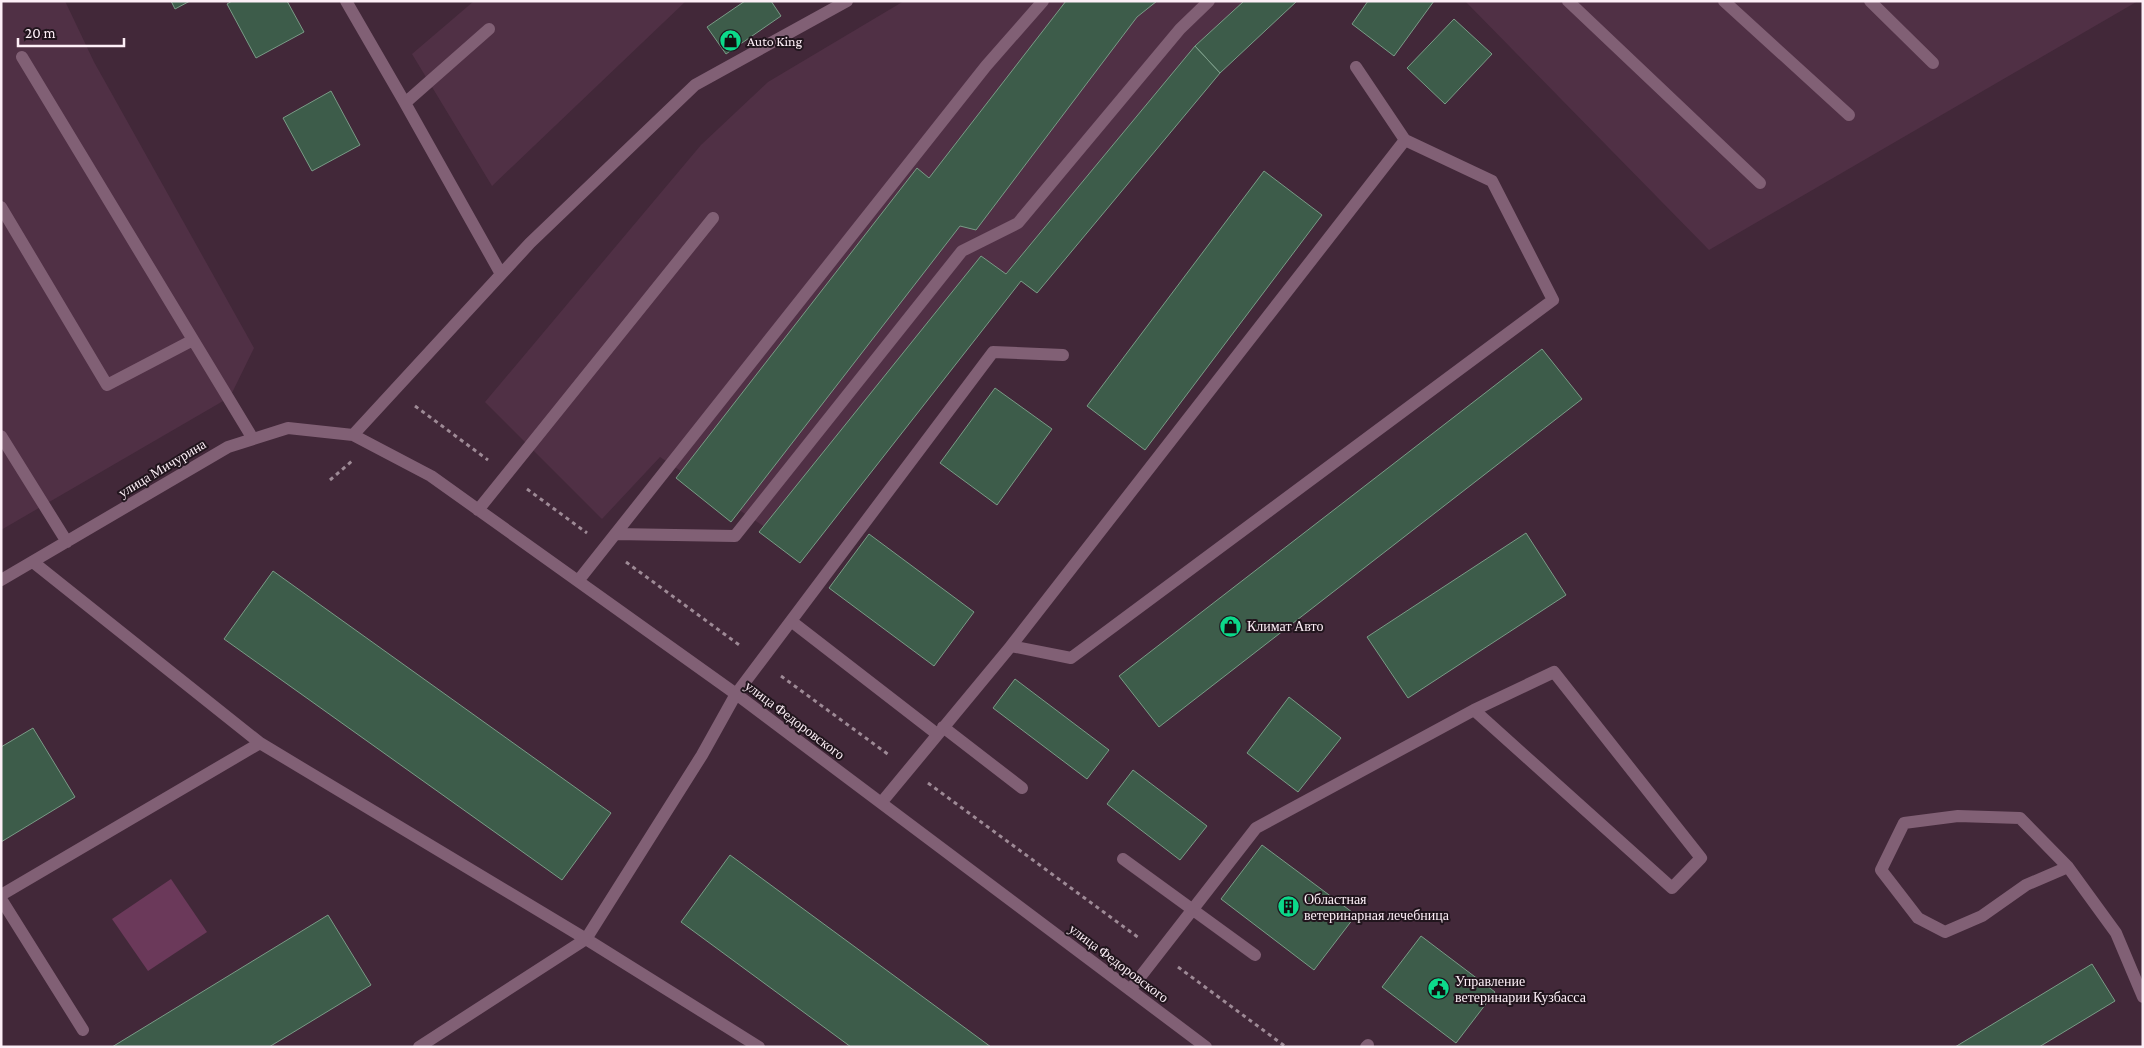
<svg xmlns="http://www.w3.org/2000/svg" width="2144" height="1048" viewBox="0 0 2144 1048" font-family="'Crimson Pro',serif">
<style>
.built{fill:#503045}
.green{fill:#6b395a}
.building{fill:#3d5c4a;stroke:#7a9b87}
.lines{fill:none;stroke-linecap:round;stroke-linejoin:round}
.path{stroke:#9e8a96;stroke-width:3;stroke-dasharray:4 4;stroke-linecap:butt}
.minor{stroke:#816075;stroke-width:12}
.labels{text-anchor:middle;stroke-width:4;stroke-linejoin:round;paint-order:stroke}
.poi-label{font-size:14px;fill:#fdeff7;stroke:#21151d;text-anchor:start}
.street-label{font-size:14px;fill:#fdeff7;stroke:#21151d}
</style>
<rect width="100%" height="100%" fill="#422839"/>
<path class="built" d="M1,1H65L94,62L254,348L230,397L1,530Z
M474,1H686L492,186L412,54Z
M904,1H1259L1160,92L781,538L660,457L602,519L485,402L701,145L768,82Z
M1465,1H2138L1709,250Z"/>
<path class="green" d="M171,879L207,932L148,971L112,919Z"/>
<path class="building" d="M171,1H190L175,9Z
M232,1H287L304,32L256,58L227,4Z
M745,1H771L781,16L726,54L707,27Z
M1066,1H1157L1137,17L976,230L960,226L731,522L676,478L917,168L929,178Z
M1244,1H1297L1220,73L1195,46Z
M1368,1H1434L1394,56L1352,24Z
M1454,19L1492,54L1445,104L1407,68Z
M1195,46L1220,73L1037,293L1021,281L800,563L759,532L981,256L1006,274Z
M331,91L360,145L312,171L283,118Z
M1264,171L1322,215L1145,450L1087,406Z
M1542,349L1582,399L1159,727L1119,676Z
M995,388L1052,429L997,505L940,463Z
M1526,533L1566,595L1408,698L1367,637Z
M869,534L974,612L934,666L829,588Z
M273,571L611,813L562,880L224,639Z
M1015,679L1109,750L1087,779L993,708Z
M1289,697L1341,738L1298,792L1247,753Z
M33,728L75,797L1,842V747Z
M1133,770L1207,826L1180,860L1107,804Z
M1262,845L1356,915L1314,970L1221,899Z
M730,855L991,1047H851L681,922Z
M328,915L371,985L269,1047H112Z
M1421,936L1495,992L1456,1043L1382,987Z
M2092,964L2115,1001L2039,1047H1955Z"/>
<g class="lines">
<path class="path" d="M415,406L488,460
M330,480L352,461
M527,489L587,533
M626,562L742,647
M781,676L889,755
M928,783L1139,938
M1178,967L1286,1047"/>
<path class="minor" d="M346,1L405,103
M1568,1L1760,183
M1724,1L1849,115
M1870,1L1933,63
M489,29L405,103L501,274
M22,57L253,439
M1356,67L1405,140
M1,207L107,385L193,340
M353,435L530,243L695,85L847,1
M1,436L67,542
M478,510L713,218
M615,534L735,536L962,251L1018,223L1180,29L1209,1
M33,562L260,743L586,939L759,1047
M1,580L228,447L288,428L353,435L431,476L736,694L1206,1047
M578,581L986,66L1043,1
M791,621L937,734
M943,727L1022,788
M881,803L1011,646L1071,658L1553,300L1492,181L1405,140L1011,646
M1123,859L1255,955
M2068,867L2026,885L1982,916L1945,932L1918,918L1881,870L1904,823L1958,816L2020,818L2068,867L2116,933L2143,997
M1,895L260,743
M1,899L83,1030
M1130,990L1256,828L1474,710L1554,672L1701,858L1672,888L1474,710
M419,1047L586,939L702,755L736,694L993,352L1063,355
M1366,1047L1368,1045"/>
</g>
<defs>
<symbol id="shop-disc" viewBox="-11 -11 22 22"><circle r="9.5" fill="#0cd98a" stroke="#21151d"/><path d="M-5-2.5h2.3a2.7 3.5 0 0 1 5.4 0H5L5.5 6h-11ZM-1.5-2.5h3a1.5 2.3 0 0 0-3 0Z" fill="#111"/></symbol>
<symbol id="building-disc" viewBox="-11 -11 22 22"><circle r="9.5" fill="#0cd98a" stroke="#21151d"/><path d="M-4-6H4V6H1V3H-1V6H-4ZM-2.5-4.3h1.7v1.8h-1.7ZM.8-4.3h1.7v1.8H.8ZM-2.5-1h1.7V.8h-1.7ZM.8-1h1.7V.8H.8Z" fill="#111"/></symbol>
<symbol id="civic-disc" viewBox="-11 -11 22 22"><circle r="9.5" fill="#0cd98a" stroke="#21151d"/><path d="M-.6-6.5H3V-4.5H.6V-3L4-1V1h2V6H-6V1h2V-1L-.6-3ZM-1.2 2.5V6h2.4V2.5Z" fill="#111"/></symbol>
</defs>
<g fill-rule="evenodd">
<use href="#shop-disc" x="718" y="28" width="25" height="25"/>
<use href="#shop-disc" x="1218" y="614" width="25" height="25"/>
<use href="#building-disc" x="1276" y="894" width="25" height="25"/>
<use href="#civic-disc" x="1426" y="976" width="25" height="25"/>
</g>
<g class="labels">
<g class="poi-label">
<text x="747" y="46">Auto King</text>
<text x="1247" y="631">Климат Авто</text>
<text x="1304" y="904">Областная<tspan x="1304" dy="16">ветеринарная лечебница</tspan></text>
<text x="1455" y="986">Управление<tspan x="1455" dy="16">ветеринарии Кузбасса</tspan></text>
</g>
<g class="street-label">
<text transform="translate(162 468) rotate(-31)" y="5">улица Мичурина</text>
<text transform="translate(795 720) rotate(37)" y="5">улица Федоровского</text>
<text transform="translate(1119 963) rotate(37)" y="5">улица Федоровского</text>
</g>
</g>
<rect width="2144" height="1048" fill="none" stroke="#fdeff7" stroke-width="5"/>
<path d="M18 38v8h106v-8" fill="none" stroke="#fdeff7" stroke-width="2.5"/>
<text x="25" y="38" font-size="15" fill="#fdeff7" stroke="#21151d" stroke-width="4" paint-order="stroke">20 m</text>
</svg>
